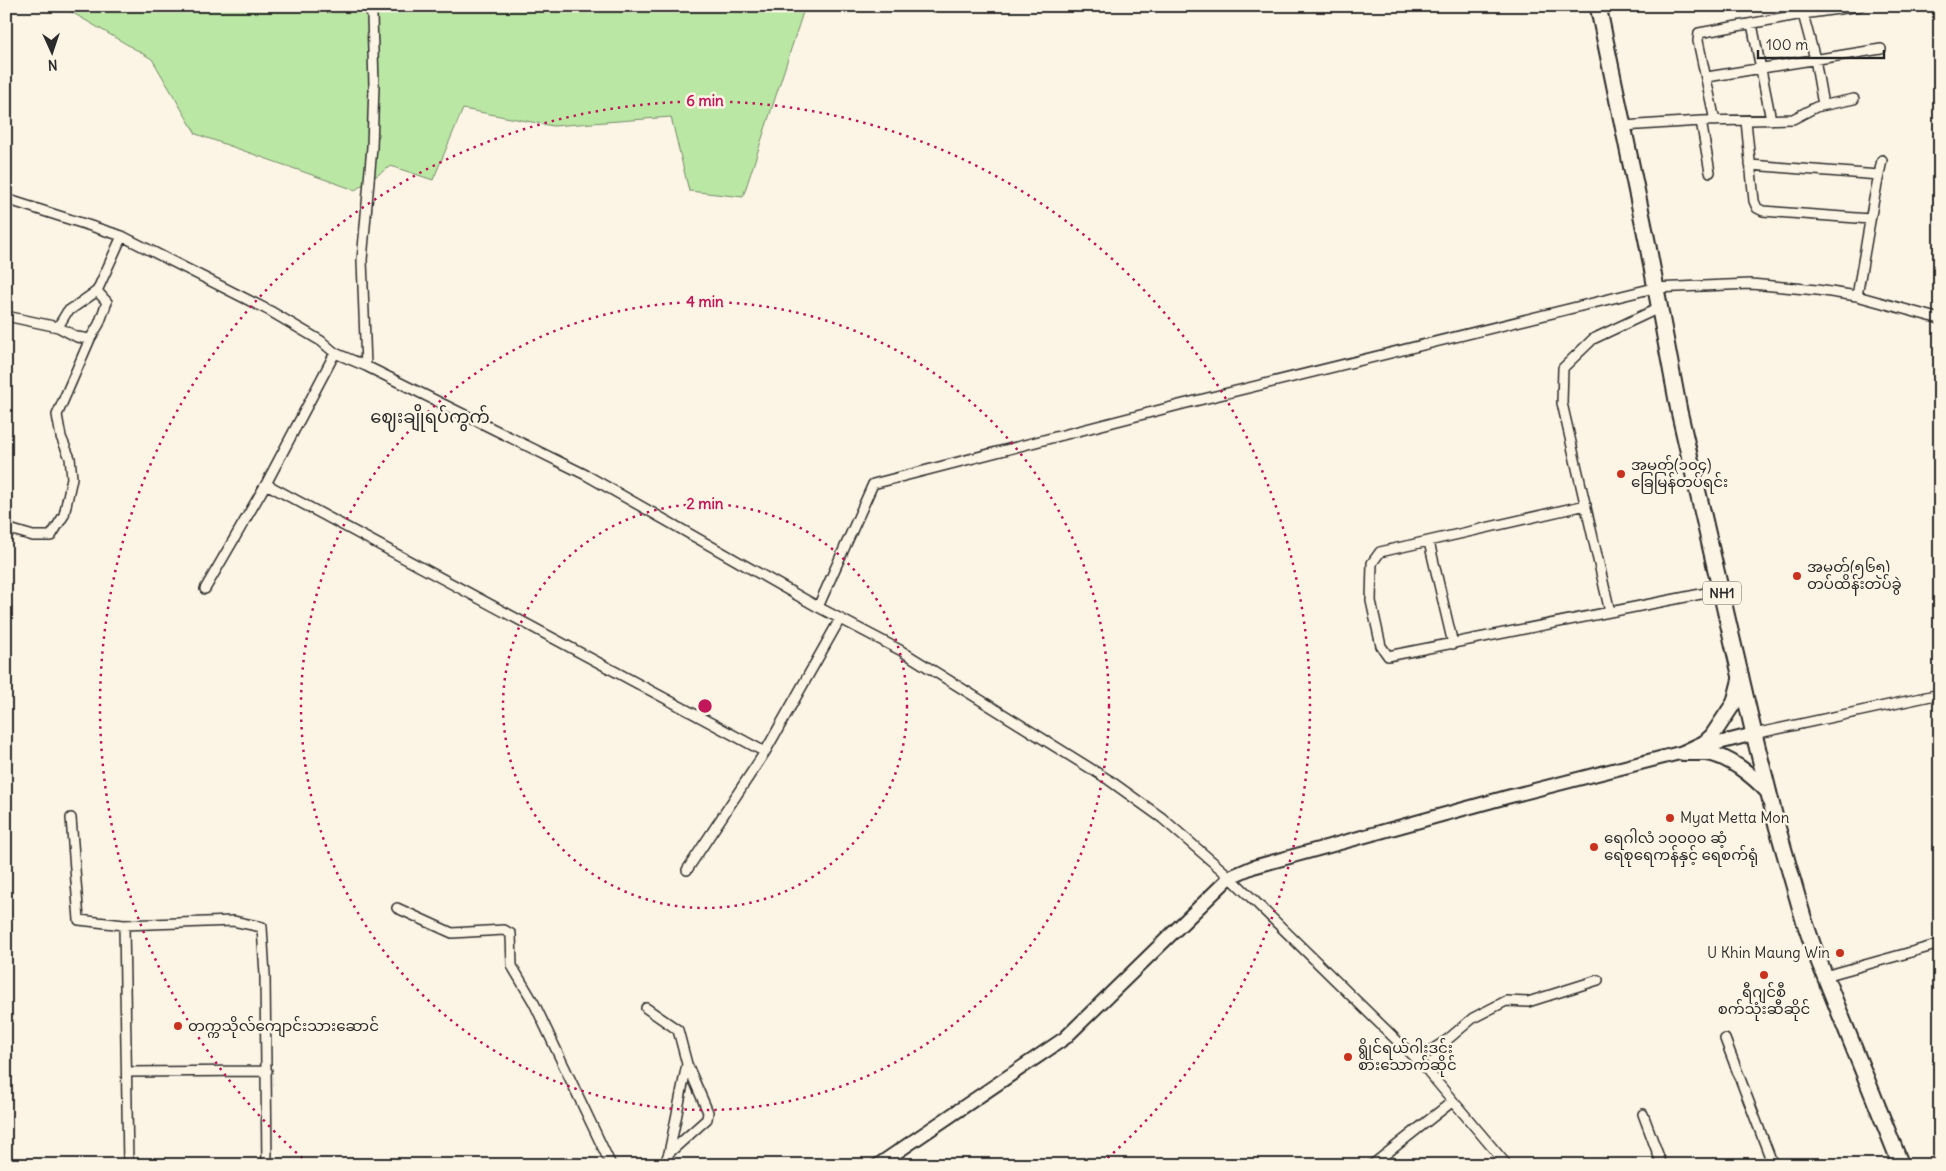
<svg xmlns="http://www.w3.org/2000/svg" width="1946" height="1171" viewBox="0 0 1946 1171" font-family="Delius,'Noto Sans Myanmar',sans-serif">
<style>
.grass{fill:#bbe7a4;stroke:#738968}
.lines{fill:none;stroke-linecap:round;stroke-linejoin:round}
.minor-casing{stroke:#2b2b2b;stroke-width:12}
.secondary-casing{stroke:#2b2b2b;stroke-width:16}
.primary-casing{stroke:#2b2b2b;stroke-width:18}
.trunk-casing{stroke:#2b2b2b;stroke-width:19}
.minor{stroke:#fcf5e5;stroke-width:9}
.secondary{stroke:#fcf5e5;stroke-width:12}
.primary{stroke:#fcf5e5;stroke-width:14}
.trunk{stroke:#fcf5e5;stroke-width:15}
.ring{fill:none;stroke:#c2185b;stroke-width:2.5;stroke-dasharray:2.5 5}
.poi-dot{fill:#c8321e;stroke:#fcf5e5;stroke-width:2}
.labels{text-anchor:middle;stroke-width:5;stroke-linejoin:round;paint-order:stroke}
.shield{fill:#fcf5e5;stroke:#6a6863;stroke-width:1}
.shield-label{font-size:14px;font-weight:bold;fill:#2b2b2b}
.poi-label{font-size:15px;fill:#2b2b2b;stroke:#fcf5e5;text-anchor:start}
.quarter-label{font-size:18px;fill:#2b2b2b;stroke:#fcf5e5}
.centre{fill:#c2185b;stroke:#fcf5e5;stroke-width:2.5}
.ring-label{font-size:15px;text-anchor:middle;font-weight:bold;fill:#c2185b;stroke:#fcf5e5;stroke-width:5;stroke-linejoin:round;paint-order:stroke}
</style>
<rect width="100%" height="100%" fill="#fcf5e5"/>
<filter id="ink" filterUnits="userSpaceOnUse"><feTurbulence type="fractalNoise" baseFrequency=".02" numOctaves="2"/><feDisplacementMap in="SourceGraphic" scale="10" xChannelSelector="R" yChannelSelector="G"/><feConvolveMatrix kernelMatrix="1 2 1 2 8 2 1 2 1" color-interpolation-filters="sRGB"/></filter>
<g filter="url(#ink)">
<path class="grass" d="M61,6H805L743,197L689,191L671,117L553,126L463,109L433,180L391,166L355,190L196,134L152,59Z"/>
<g class="lines">
<defs>
<path id="minor" d="M1803,14L1815,59L1823,105
M1752,24L1771,120
M1707,77L1881,49
M1701,121L1710,172
M1715,121L1698,41L1699,33L1803,14L1860,6
M1746,121L1754,201L1757,208L1763,211L1870,219
M1623,126L1701,121L1793,119L1816,107L1854,99
M1750,165L1879,175
M6,199L122,236L270,311L321,341L335,353L366,366L586,475L818,607L900,650L1109,780L1162,818L1230,877L1426,1069L1507,1165
M97,291L107,302L99,324L90,339L77,337L58,327L67,312L97,291L122,236
M1857,296L1873,204L1882,160
M6,316L58,327
M366,366L362,260L372,147L374,85L372,16L369,6
M266,484L765,752
M1586,505L1380,552L1372,563L1371,601L1381,646L1388,656L1721,590
M6,528L33,536H51L64,515L72,478L70,458L61,437L57,415L90,339
M1429,542L1453,644
M205,589L266,484L335,353
M818,607L873,484L1183,404L1654,288L1751,284L1817,290L1857,296L1940,319
M1610,612L1562,403L1563,368L1593,339L1659,308
M1754,734L1940,694
M71,818L79,920L124,925L233,921L262,927L265,975L267,1165
M687,870L765,752L840,619
M397,908L452,933L504,930L511,934L512,966L534,1003L611,1165
M124,925L128,1165
M1825,976L1940,944
M646,1008L678,1030L687,1064L708,1112L707,1119L669,1153
M1725,1039L1773,1165
M1416,1060L1447,1040L1473,1018L1506,1001L1528,1002L1598,980
M127,1072L267,1071
M1643,1114L1662,1165
M664,1165L669,1153L687,1064
M1372,1165L1453,1101"/>
<path id="secondary" d="M878,1165L1065,1038L1230,877L1253,867L1507,797L1754,734"/>
<path id="primary" d="M1683,753L1704,743L1712,736L1734,703L1741,676
M1686,753C1693,753 1699,753 1706,753C1728,755 1754,777 1769,793"/>
<path id="trunk" d="M1598,6L1647,241L1679,411L1754,734L1777,826L1803,917L1814,949L1901,1165"/>
</defs>
<use href="#minor" class="minor-casing"/>
<use href="#secondary" class="secondary-casing"/>
<use href="#primary" class="primary-casing"/>
<use href="#trunk" class="trunk-casing"/>
<use href="#minor" class="minor"/>
<use href="#secondary" class="secondary"/>
<use href="#primary" class="primary"/>
<use href="#trunk" class="trunk"/>
</g>
</g>
<g class="ring">
<circle cx="705" cy="706" r="202"/>
<circle cx="705" cy="706" r="404"/>
<path d="M308 1163A605 605 0 1 1 1102 1163"/>
</g>
<g class="poi-dot">
<circle cx="1621" cy="474" r="5"/>
<circle cx="1797" cy="576" r="5"/>
<circle cx="1670" cy="818" r="5"/>
<circle cx="1594" cy="847" r="5"/>
<circle cx="1840" cy="953" r="5"/>
<circle cx="1764" cy="975" r="5"/>
<circle cx="178" cy="1026" r="5"/>
<circle cx="1348" cy="1057" r="5"/>
</g>
<g class="labels">
<rect class="shield" x="1703" y="581.5" width="38" height="23" rx="4"/>
<g class="shield-label">
<text x="1722" y="598">NH1</text>
</g>
<g class="poi-label">
<text x="1631" y="470">အမှတ်(၁၀၄)<tspan x="1631" dy="17">ခြေမြန်တပ်ရင်း</tspan></text>
<text x="1807" y="572">အမှတ်(၅၆၅)<tspan x="1807" dy="17">တပ်ထိန်းတပ်ခွဲ</tspan></text>
<text x="1680" y="823">Myat Metta Mon</text>
<text x="1604" y="843">ရေဂါလံ ၁၀၀၀၀ ဆံ့<tspan x="1604" dy="17">ရေစုရေကန်နှင့် ရေစက်ရုံ</tspan></text>
<text x="1830" y="958" text-anchor="end">U Khin Maung Win</text>
<text x="1764" y="997" text-anchor="middle">ရီဂျင်စီ<tspan x="1764" dy="17">စက်သုံးဆီဆိုင်</tspan></text>
<text x="188" y="1031">တက္ကသိုလ်ကျောင်းသားဆောင်</text>
<text x="1358" y="1053">ရွိုင်ရယ်ဂါးဒင်း<tspan x="1358" dy="17">စားသောက်ဆိုင်</tspan></text>
</g>
<g class="quarter-label">
<text x="430" y="423">ဈေးချိုရပ်ကွက်</text>
</g>
</g>
<circle cx="705" cy="706" r="8" class="centre"/>
<g class="ring-label">
<text x="705" y="106">6 min</text>
<text x="705" y="307">4 min</text>
<text x="705" y="509">2 min</text>
</g>
<rect width="1946" height="1171" fill="none" stroke="#fcf5e5" stroke-width="25"/>
<rect x="12" y="12" width="1921" height="1146" fill="none" stroke="#2b2b2b" stroke-width="2" filter="url(#ink)"/>
<g transform="translate(52 52) rotate(177)" stroke="#fcf5e5" stroke-width="4" paint-order="stroke">
<path d="M0-4L9 19L0 12L-9 19Z" fill="#2b2b2b"/>
<text y="-8" font-size="14" font-weight="bold" text-anchor="middle" fill="#2b2b2b">N</text>
</g>
<path d="M1758 50v8h126v-8" fill="none" stroke="#2b2b2b" stroke-width="2.5"/>
<text x="1766" y="50" font-size="15" fill="#2b2b2b" stroke="#fcf5e5" stroke-width="4" paint-order="stroke">100 m</text>
</svg>
